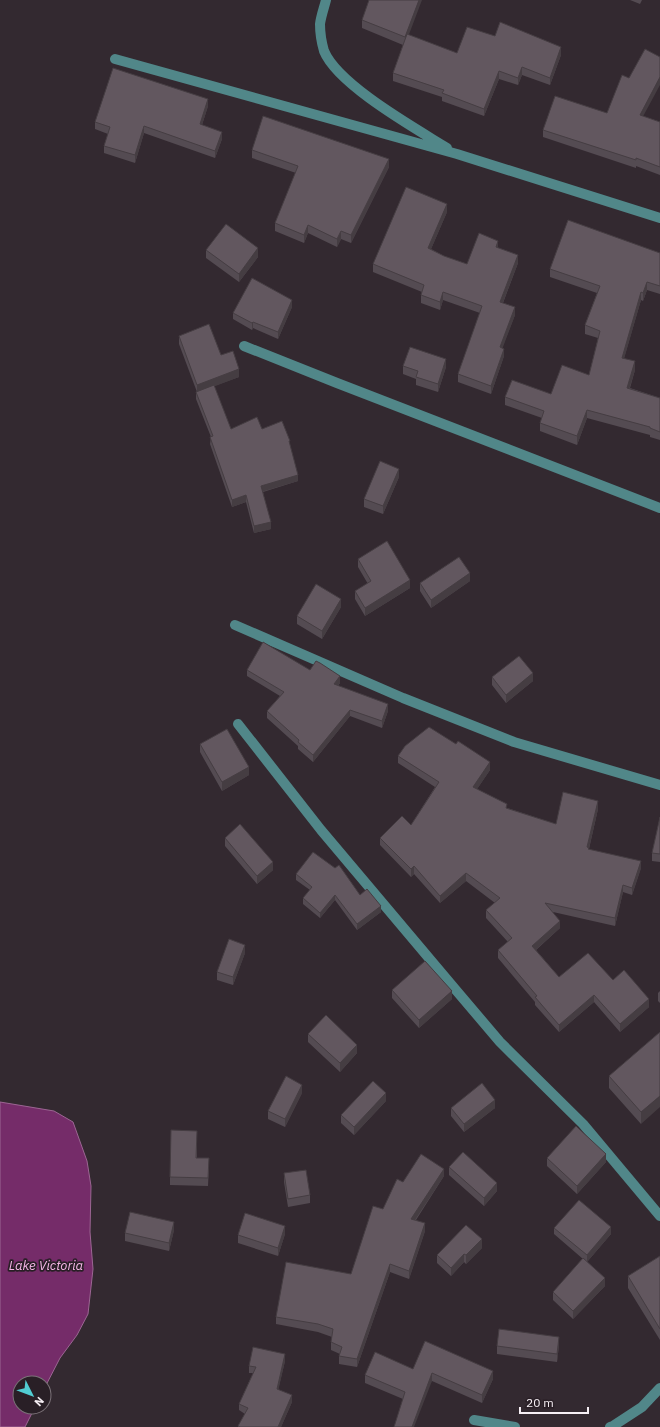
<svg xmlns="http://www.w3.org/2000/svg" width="660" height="1427" viewBox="0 0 660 1427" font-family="'IBM Plex Sans',sans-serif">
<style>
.water{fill:#752c69;stroke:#9c6693}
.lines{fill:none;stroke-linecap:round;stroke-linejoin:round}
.minor{stroke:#518789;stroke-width:10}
.wall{fill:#544b52}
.shaded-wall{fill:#453d42}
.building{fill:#62575f;stroke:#453d42}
.labels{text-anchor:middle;stroke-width:3.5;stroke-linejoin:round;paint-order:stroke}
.water-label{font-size:13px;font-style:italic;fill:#f4b6e6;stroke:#291f26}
</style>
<rect width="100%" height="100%" fill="#332930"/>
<path class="water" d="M0,1102L54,1111L73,1122L87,1161L91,1186L90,1232L93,1269L88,1314L77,1335L60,1358L44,1389V1383H20V1407H35L25,1427H0Z"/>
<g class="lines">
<path class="minor" d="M326,0C324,8 321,16 320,24C320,31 322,44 324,51C338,85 415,128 447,148
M115,59L457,154L660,218
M244,346L337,383L660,508
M235,625L403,698L514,742L660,785
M238,724L321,830L455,989L500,1042L583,1124L660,1216
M474,1420L515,1427
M610,1427L613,1426L642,1407L660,1388"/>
</g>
<path class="wall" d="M630,0H642L640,4Z
M362,20L409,35L457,53L495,36L561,55L550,85L522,75L518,85L499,79L484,116L442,101V97L393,81V73L403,45L362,28Z
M208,106L202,125L222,139L215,158L144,133L135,163L104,153V146L108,134L95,129V122Z
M607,113L643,116L660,122V175L636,166V168L543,137V130Z
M252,150L389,167L351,243L341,239L337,247L308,233L304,243L275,231V223L296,173L252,158Z
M447,212L431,249L444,256L467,264L498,248L518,263L503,303L515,315L502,348L504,356L491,394L458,382V374L480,313L443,300L440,310L421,303V295L422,292L373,272V264Z
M206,250L258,257L239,282L206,258Z
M660,253V294L647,290L643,301L641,300L624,358L635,370L630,388L660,398V440L650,437V435L587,418L577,445L540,431V423L542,418L505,405V397L551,394L589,375L598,338L585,334V325L597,293L550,277V269Z
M292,307L278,339L253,328L252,330L233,319V313Z
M179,336L221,355L239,377L214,386L231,429H262L290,447L298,481L263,492L271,529L254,533L246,502L232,507L210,444L211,437L196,399V392H197L179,344Z
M403,366L446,367L438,392L416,385V379L403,374Z
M399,477L383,514L364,507V499Z
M358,559L410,588L365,616L355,599V591L368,584L358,567Z
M470,581L431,608L420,591V583Z
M341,607L322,639L297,624V616Z
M247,670H310L340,683L338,686L388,711L382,728L350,716L313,762L298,749V746L267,718V711L280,696L247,676Z
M492,677L533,681L506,703L492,685Z
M200,744L249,775L222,791L200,752Z
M398,756L490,770L477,789L507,808L556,824L598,809L589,849L641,868L632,895L623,892L615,926L553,912L560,928L536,950L559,977L613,980L649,1007L620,1032L594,1002L559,1032L535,1005V1002L498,958V950L508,942L486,918V910L495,903L466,881L440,903L414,874L411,877L380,845V838L411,825L435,787L398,763Z
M660,817V862L652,861V853Z
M225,838L273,870L257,884L225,846Z
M296,874L360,895L381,912L357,930L335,900L320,918L303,904V898L310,890L296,880Z
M245,953L233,985L217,980V972Z
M392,990L452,999L419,1028L392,998Z
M660,991V1003L658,1001V993Z
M660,1032L641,1124L609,1088V1076Z
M308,1034L357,1053L340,1072L308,1042Z
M302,1093L285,1127L268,1119V1111Z
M386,1101L354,1135L341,1123V1115Z
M451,1108H495L464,1132L451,1116Z
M197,1139V1158L209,1166L208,1186L170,1185V1177Z
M547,1158L606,1162L577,1194L547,1166Z
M449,1167L497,1191L484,1206L449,1175Z
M284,1173L310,1195V1203L288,1207L284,1182Z
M444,1176L416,1220L425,1231L409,1279L390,1272L357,1367L339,1364V1356L340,1354L331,1350V1342L332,1337L318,1332L276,1324V1317L351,1274L383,1209L403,1182Z
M554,1228L611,1234L587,1262L605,1286L573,1319L553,1300V1292L583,1259L554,1234Z
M174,1230L169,1251L125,1241V1233Z
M285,1234L278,1256L238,1243V1235Z
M482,1248L466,1264L464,1262L451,1276L437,1263V1255Z
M660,1256V1340L628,1288V1276Z
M559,1345L557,1362L497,1354V1346Z
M285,1361L278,1390L292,1402L281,1427H238V1426L245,1414L239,1410V1404L253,1373H249V1366Z
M413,1369L493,1379L482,1403L432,1381L403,1399L365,1383V1375Z"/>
<path class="shaded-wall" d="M419,0H422L405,45V37Z
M561,47V55L550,85V78Z
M522,67V75L518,85V78Z
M499,71V79L484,116V109Z
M660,77V85L640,122V115Z
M208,99V106L200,131V124Z
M144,126V133L135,163V155Z
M222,132V139L215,158V151Z
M389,159V167L351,243V235Z
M447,204V212L428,256V248Z
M308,225V233L304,243V235Z
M341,231V239L337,247V239Z
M498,241V249L496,247Z
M258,248V257L239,282V274Z
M518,255V263L500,310V302Z
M647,282V290L643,301V293Z
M443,292V300L440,310V302Z
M641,292V300L622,366V358Z
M292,300V307L278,339V332Z
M515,307V315L500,355V347Z
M253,322V328L252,330V323Z
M504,349V356L491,394V386Z
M446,359V367L438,392V384Z
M635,361V370L627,396V388Z
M239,369V377L197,393V385Z
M587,410V418L577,445V436Z
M399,469V477L383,514V506Z
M298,475V481L261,492V486Z
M246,495V502L232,507V500Z
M271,522V529L254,533V526Z
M470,573V581L431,608V600Z
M410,580V588L365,616V608Z
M341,599V607L322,639V631Z
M533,673V681L506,703V695Z
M340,676V683L334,691V684Z
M388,704V711L382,728V721Z
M350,710V716L313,762V755Z
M490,762V770L473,795V787Z
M249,767V775L222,791V782Z
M598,801V809L589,848V855L587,847Z
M641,861V868L632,895V888Z
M273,862V870L257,884V876Z
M414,866V874L411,877V869Z
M466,873V881L440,903V896Z
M623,885V892L615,926V918Z
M335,895V900L320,918V913Z
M381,906V912L357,930V924Z
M560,921V928L532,953V946Z
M245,945V953L233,985V977Z
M452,991V999L419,1028V1020Z
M594,995V1002L559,1032V1025Z
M649,999V1007L620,1032V1024Z
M357,1045V1053L340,1072V1063Z
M302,1085V1093L285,1127V1119Z
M386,1093V1101L354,1135V1127Z
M660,1096V1107L641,1124V1112Z
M495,1100V1108L464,1132V1124Z
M606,1154V1162L577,1194V1186Z
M444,1169V1176L411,1226V1219Z
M497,1183V1191L484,1206V1198Z
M174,1222V1230L169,1251V1243Z
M425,1223V1231L409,1279V1271Z
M285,1226V1234L278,1256V1248Z
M611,1227V1234L587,1262V1255Z
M482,1239V1248L466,1264V1255Z
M464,1254V1262L451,1276V1268Z
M390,1264V1272L357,1367V1359Z
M605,1278V1286L573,1319V1311Z
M559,1337V1345L557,1362V1354Z
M285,1354V1361L277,1396V1389Z
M493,1371V1379L482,1403V1395Z
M432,1373V1381L414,1427H411Z
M292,1395V1402L281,1427H278Z"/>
<path class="building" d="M369,0H419L405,37L362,20Z
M500,22L561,47L550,78L522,67L518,78L499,71L484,109L442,93L444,90L393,73L407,34L457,53L467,27L495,36Z
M645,49L660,57V77L640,115L660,122V167L636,158V160L543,130L555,96L607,113L622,75L629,78Z
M113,68L208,99L200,124L222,132L215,151L144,126L135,155L104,146L110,127L95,122Z
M263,116L389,159L351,235L341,231L337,239L308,225L304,235L275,223L298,166L252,150Z
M406,187L447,204L428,248L444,256L467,264L479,233L498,241L496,247L518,255L500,302L515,307L500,347L504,349L491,386L458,374L482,306L443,292L440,302L421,295L424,285L373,264Z
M568,220L660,253V286L647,282L643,293L641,292L622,358L635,361L627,388L660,398V432L650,428V427L587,410L577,436L540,423L544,411L505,397L512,380L551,394L562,365L589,375L600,331L585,325L600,286L550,269Z
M226,224L258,248L239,274L206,250Z
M252,278L292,300L278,332L253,322L252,323L233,313Z
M209,324L221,355L233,351L239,369L197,385L179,336Z
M410,347L446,359L438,384L416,377L418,371L403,366Z
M214,385L231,429L257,417L262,429L282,421L290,441H289L298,475L261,486L271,522L254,526L246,495L232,500L210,437L213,436L196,392Z
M380,461L399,469L383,506L364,499Z
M387,541L410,580L365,608L355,591L371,581L358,559Z
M459,557L470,573L431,600L420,583Z
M316,584L341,599L322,631L297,616Z
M263,642L310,670L316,661L320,663L340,676L334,684L388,704L382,721L350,710L313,755L298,742L299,740L267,711L284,692L247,670Z
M519,656L533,673L506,695L492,677Z
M429,727L456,744L458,741L490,762L473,787L507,804L506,808L556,824L563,792L598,801L587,847L589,848L588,849L641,861L632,888L623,885L615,918L545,903L560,921L532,946L559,977L588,953L613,980L624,970L649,999L620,1024L594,995L559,1025L535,997L537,996L498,950L512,938L486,910L500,898L466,873L440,896L414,866L411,869L380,838L402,816L411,825L439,782L398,756L405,746Z
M227,729L249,767L222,782L200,744Z
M660,817V854L652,853Z
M240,824L273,862L257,876L225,838Z
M313,852L335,868L339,865L360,895L367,889L381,906L357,924L335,895L320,913L303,898L312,887L296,874Z
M229,939L245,945L233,977L217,972Z
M425,961L452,991L419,1020L392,990Z
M326,1015L357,1045L340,1063L308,1034Z
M660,1032V1096L641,1112L609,1076Z
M286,1076L302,1085L285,1119L268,1111Z
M373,1081L386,1093L354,1127L341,1115Z
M482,1083L495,1100L464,1124L451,1108Z
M576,1126L606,1154L577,1186L547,1158Z
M171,1130L197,1131L196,1158H209L208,1178L170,1177Z
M463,1152L497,1183L484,1198L449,1167Z
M421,1154L444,1169L411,1219L425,1223L409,1271L390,1264L357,1359L339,1356L342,1347L331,1342L333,1329L318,1324L276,1317L286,1262L351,1274L373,1206L383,1209L397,1179L403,1182Z
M306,1170L310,1195L288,1199L284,1173Z
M579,1200L611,1227L587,1255L554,1228Z
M130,1212L174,1222L169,1243L125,1233Z
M245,1213L285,1226L278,1248L238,1235Z
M466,1225L482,1239L466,1255L464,1254L451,1268L437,1255Z
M660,1256V1329L628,1276Z
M583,1258L605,1278L573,1311L553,1292Z
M499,1329L559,1337L557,1354L497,1346Z
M425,1341L493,1371L482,1395L432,1373L412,1427H394L405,1392L365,1375L375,1352L413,1369Z
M253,1347L285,1354L277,1389L292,1395L278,1427H240L238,1426L248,1408L239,1404L256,1367L249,1366Z"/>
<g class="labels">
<g class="water-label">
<text x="46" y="1270">Lake Victoria</text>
</g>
</g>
<g transform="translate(32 1395) rotate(132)"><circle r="19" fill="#291f26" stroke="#7b7278"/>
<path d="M0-3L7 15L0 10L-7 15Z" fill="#51ccd2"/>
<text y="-6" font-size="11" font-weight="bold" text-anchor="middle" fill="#f6eff4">N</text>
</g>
<path d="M520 1407v6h68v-6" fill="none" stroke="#f6eff4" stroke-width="2"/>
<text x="526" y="1407" font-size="12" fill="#f6eff4" stroke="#291f26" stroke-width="3" paint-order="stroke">20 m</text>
</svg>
